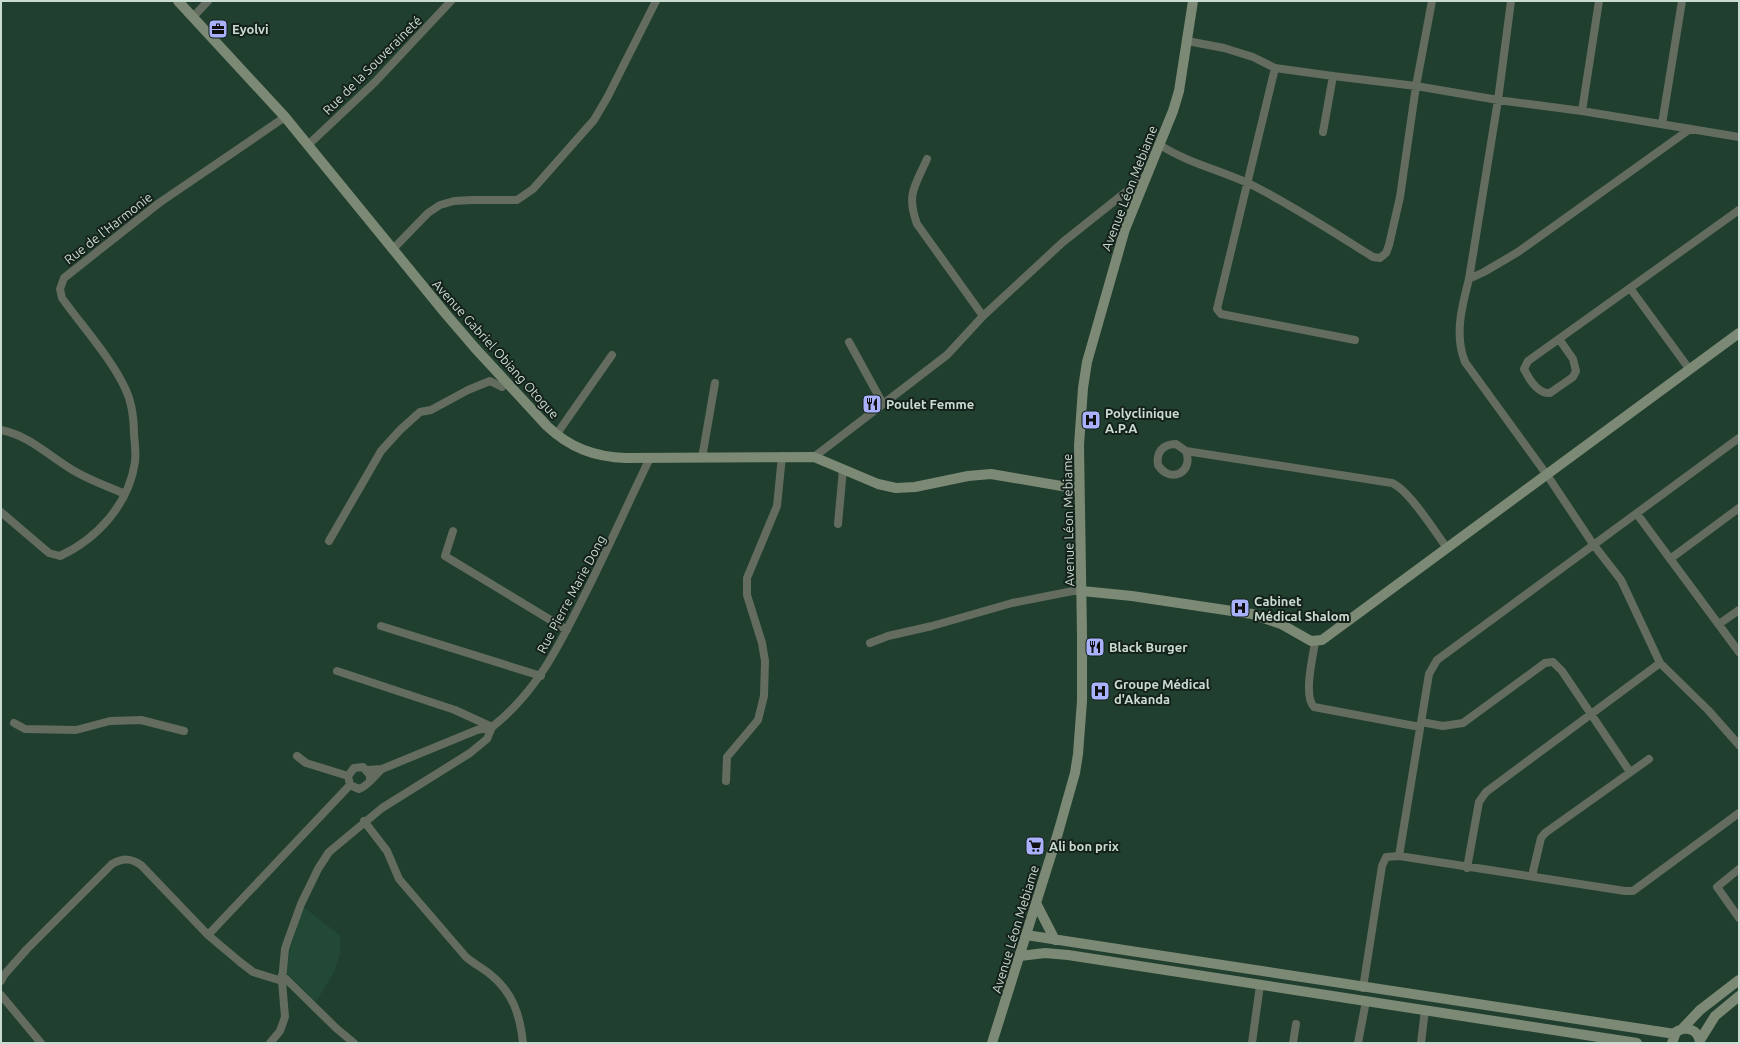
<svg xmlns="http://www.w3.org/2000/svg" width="1740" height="1044" viewBox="0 0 1740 1044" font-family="Ubuntu,sans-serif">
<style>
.built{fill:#214935}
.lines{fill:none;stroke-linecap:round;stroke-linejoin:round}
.street{stroke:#636c5f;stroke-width:8}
.secondary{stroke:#7b8975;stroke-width:10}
.labels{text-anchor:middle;stroke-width:4;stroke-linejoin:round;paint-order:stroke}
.poi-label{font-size:13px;font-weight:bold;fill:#cadcd1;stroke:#15221b;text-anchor:start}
.street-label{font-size:13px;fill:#cadcd1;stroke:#15221b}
</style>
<rect width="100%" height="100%" fill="#203f2e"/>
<path class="built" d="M303,907L340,935V953L334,972L316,1002L286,972L292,942Z"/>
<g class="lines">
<path class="street" d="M193,17L208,1
M1187,41L1224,48L1253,57L1275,68L1333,76
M1275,68L1217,309L1221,314L1355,340
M1582,111L1599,1
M1662,124L1682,1
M1690,129L1518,252L1484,272L1469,279C1462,306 1454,335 1465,362L1547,475L1593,544L1621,580L1660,663L1708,710L1739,745
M1323,132L1333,76L1416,86L1498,100L1582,111L1739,137
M308,145L375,82L451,1
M1160,145C1188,163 1220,170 1250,184C1292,205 1333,232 1373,257L1380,258L1386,253L1389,245L1400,197L1416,86L1432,1
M927,159C915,186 906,194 917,224L983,316
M392,250L428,213L440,205L454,201L472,200H517L533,189L594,120L607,98L656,1
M1469,279L1498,100L1511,1
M1630,288L1690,370
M1559,339L1573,359L1576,371L1573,377L1550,393C1538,394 1529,379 1524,369L1528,361L1739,210
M849,342L883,404
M1,430C31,436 51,458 76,472C92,481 109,487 125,494
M556,435L612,355
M1186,451C1194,473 1170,484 1158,465C1156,452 1163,444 1176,444L1186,451L1392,483C1409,490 1435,532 1447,548
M814,457L947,355L983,316L1063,242L1146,176
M702,458L715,383
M1,512L49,553L60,556C97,539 129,504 135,462C136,454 135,444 134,435C134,419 132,402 125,388C111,358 82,326 62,298L60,289L64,278L159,203L285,117
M1637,514L1739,652
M838,524L843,469
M453,531L445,556L567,630
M329,541L381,451L400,430L420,412L431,410L468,390L490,381L502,387L506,383
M1670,559L1739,508
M1719,624L1739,610
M381,626L541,676
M1315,642C1313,657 1303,696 1314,707L1420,727
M870,643L888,636L932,626L1012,603L1073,591H1082
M337,671L455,710L492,727
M1421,722L1443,726L1463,723L1545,663L1553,662L1562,671L1630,772
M14,723L25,729L76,730L110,721L141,720L184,731
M492,727C537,692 560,644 585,594C608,549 628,503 650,458
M297,756L306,763L348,776
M367,770L382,769L477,730L492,727
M370,780V775L363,767L354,768L348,776L350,785L359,789C368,786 375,775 382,769
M726,781L727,757L758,720L764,696L765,661L762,643L747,595V578L777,506L782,456
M364,821L387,851L399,879L466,957C474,964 483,968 491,975C513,993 520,1015 523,1043
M1399,856L1429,674L1437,660L1739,438
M1467,868L1479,802L1486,792L1660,663
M1739,869L1717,887L1739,918
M1532,876L1541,838L1545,833L1649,759
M208,935L350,785
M282,975L336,1028L354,1043
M1,981L4,975L27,949L112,864C123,858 131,858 141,865L208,935L240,962L253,972L282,981
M1363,988L1382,866L1386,857L1399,856L1625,891H1633L1739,813
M1,995L41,1043
M270,1043L280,1031L285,1017L282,981L285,949L288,940L301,904L318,869L329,852L382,808L470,753L487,739L492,727
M1252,1043L1260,985
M1293,1043L1296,1024
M1358,1043L1366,1001
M1421,1043L1425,1010"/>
<path class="secondary" d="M178,1L285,117L445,313L475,348L547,426C570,448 595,457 626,458L814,457L878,484L896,488L915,487L968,476L991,474L1079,489
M1082,591L1132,596L1252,614L1281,624L1311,641L1322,640L1739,333
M1036,903L1055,940
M1026,935L1675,1034
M1020,956L1045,953L1068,955L1637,1043
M1683,1028L1700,1010L1739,980
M1700,1040L1715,1016L1739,996
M992,1043L1058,833L1075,773L1078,754L1082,701V635L1079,445L1083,388L1087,362L1125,229L1173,111L1179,91L1193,1
M1672,1043L1676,1032C1687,1025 1699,1030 1700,1043"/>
</g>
<defs>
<symbol id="office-square" viewBox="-11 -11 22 22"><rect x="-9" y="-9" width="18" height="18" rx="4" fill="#a9b0fc" stroke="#15221b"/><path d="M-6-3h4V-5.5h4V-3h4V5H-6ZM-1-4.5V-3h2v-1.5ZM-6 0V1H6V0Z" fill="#111"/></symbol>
<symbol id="restaurant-square" viewBox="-11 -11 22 22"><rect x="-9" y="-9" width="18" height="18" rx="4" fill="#a9b0fc" stroke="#15221b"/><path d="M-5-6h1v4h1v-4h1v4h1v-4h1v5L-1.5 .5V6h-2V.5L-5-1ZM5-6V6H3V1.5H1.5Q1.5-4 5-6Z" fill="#111"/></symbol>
<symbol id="hospital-square" viewBox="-11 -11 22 22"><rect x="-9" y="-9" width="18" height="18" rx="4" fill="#a9b0fc" stroke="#15221b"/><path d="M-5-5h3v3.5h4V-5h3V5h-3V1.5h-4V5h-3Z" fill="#111"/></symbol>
<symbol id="supermarket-square" viewBox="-11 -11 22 22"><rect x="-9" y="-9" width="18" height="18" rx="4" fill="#a9b0fc" stroke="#15221b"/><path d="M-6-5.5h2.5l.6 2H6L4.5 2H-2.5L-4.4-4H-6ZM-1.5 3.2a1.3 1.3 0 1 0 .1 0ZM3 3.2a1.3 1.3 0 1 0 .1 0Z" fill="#111"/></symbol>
</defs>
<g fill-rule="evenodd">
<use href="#office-square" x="207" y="18" width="22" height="22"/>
<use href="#restaurant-square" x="861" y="393" width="22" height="22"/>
<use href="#hospital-square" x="1080" y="409" width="22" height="22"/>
<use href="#hospital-square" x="1229" y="597" width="22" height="22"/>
<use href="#restaurant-square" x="1084" y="636" width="22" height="22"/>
<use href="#hospital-square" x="1089" y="680" width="22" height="22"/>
<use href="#supermarket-square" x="1024" y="835" width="22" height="22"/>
</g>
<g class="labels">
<g class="poi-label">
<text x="232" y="34">Eyolvi</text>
<text x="886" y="409">Poulet Femme</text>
<text x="1105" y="418">Polyclinique<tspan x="1105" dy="15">A.P.A</tspan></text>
<text x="1254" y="606">Cabinet<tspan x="1254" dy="15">Médical Shalom</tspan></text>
<text x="1109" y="652">Black Burger</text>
<text x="1114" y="689">Groupe Médical<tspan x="1114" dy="15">d'Akanda</tspan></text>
<text x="1049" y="851">Ali bon prix</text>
</g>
<g class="street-label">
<text transform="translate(372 65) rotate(-45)" y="5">Rue de la Souveraineté</text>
<text transform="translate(1129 188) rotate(-69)" y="5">Avenue Léon Mebiame</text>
<text transform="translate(108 228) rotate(-38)" y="5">Rue de l'Harmonie</text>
<text transform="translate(496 349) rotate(48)" y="5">Avenue Gabriel Obiang Otogue</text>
<text transform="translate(1068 520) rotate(-91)" y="5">Avenue Léon Mebiame</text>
<text transform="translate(571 594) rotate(-62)" y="5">Rue Pierre Marie Dong</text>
<text transform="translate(1015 929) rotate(-73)" y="5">Avenue Léon Mebiame</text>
</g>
</g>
<rect width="1740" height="1044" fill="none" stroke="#cadcd1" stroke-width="4"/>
</svg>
